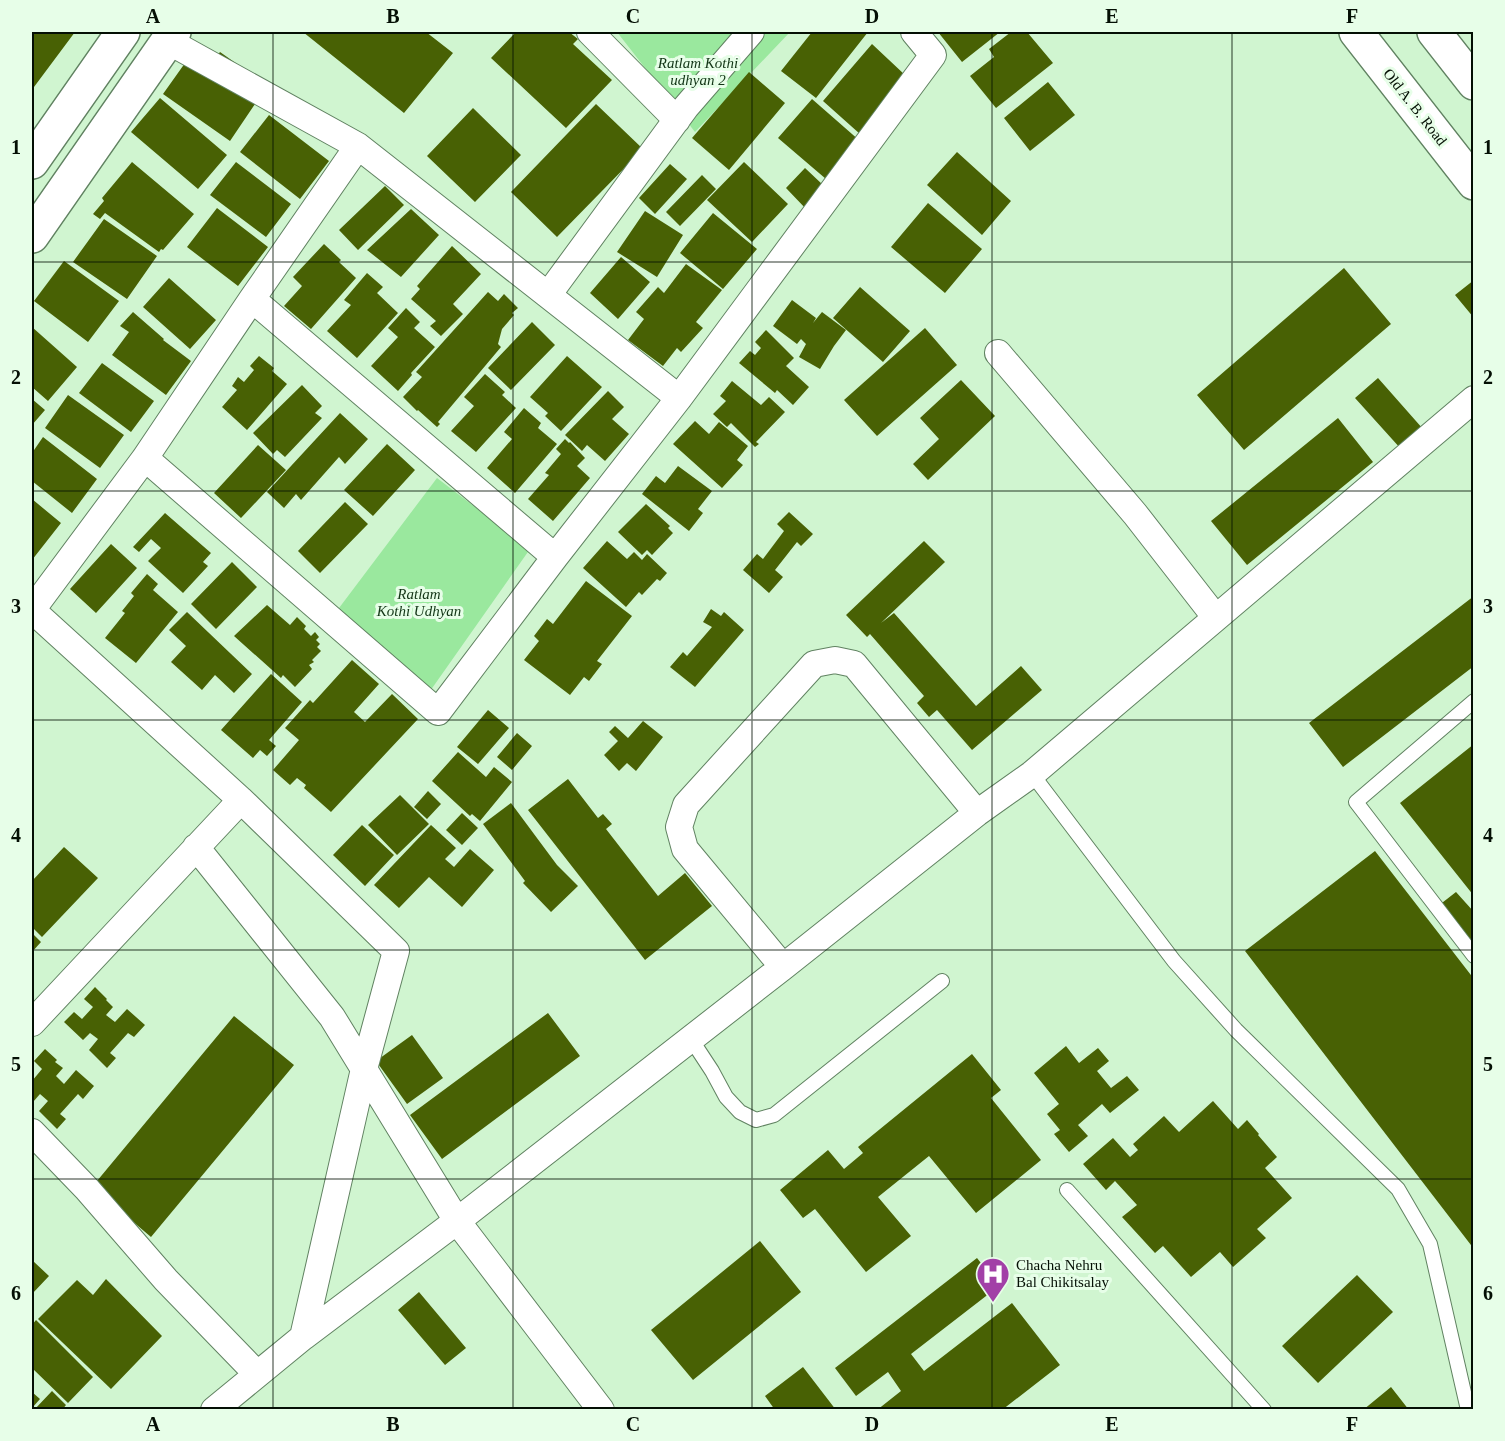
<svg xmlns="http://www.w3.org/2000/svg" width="1505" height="1441" viewBox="0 0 1505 1441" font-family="Georgia,serif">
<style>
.green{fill:#9ae89e}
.building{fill:#486104}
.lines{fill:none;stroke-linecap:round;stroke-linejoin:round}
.lane-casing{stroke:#608261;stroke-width:16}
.street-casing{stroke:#608261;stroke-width:28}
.secondary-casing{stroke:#608261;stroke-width:36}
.lane{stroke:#fff;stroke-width:14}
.street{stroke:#fff;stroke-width:26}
.secondary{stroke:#fff;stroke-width:33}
.grid{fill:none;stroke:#040f04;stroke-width:1.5;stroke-opacity:0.55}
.labels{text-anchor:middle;stroke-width:6;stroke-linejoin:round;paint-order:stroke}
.park-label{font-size:15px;font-style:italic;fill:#123516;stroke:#e7fee8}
.street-label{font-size:15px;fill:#040f04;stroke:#e7fee8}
.poi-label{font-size:15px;fill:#040f04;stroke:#e7fee8;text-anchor:start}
.neatline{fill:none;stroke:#040f04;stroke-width:2}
.grid-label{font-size:20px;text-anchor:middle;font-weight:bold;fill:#040f04}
</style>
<rect width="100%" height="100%" fill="#d0f5d0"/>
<path class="green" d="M617,32H790L695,132Z
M437,478L530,549L428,694L333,616Z"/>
<path class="building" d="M32,32H75L34,87L32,85Z
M303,32H426L453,53L404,113Z
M516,32H569L578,39L573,44L612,80L566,128L491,58Z
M812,32H868L816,98L781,71Z
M938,32H1000L962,62Z
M1011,32H1027L1053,63L996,108L970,76L994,57L989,49Z
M872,44L905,75L860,134L823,101Z
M195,49L213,61L220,52L237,64L230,73L261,95L230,141L163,94Z
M749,72L785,103L729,170L692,138Z
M1048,82L1075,115L1030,151L1004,118Z
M160,98L227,155L198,189L131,132Z
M812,99L860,141L826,179L778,138Z
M596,104L643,149L557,237L511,192Z
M473,108L521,155L475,202L427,156Z
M269,115L329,161L300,199L240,152Z
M957,152L1011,201L982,235L927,185Z
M132,162L194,214L163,250L161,249L159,252L105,213L100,219L93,214L104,201L102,198Z
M236,162L291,204L266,237L210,195Z
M744,162L788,204L752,242L707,200Z
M670,164L687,179L655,214L639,198Z
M805,168L823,185L807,210L786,188Z
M702,175L716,189L680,226L666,212Z
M385,186L404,205L358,250L339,230Z
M928,203L982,249L945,293L891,247Z
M217,208L268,247L238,286L187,247Z
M411,209L439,235L401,277L367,250Z
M645,211L683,235L657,277L617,252Z
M713,213L757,249L723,289L680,253Z
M104,219L157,256L127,299L73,262Z
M324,244L341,260L339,262L356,278L311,329L284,306L302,286L293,277Z
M452,246L481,274L453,304L463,314L441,336L430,326L436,321L411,299L420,289L417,286Z
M621,257L650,282L618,319L590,293Z
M64,261L119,301L88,342L34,301Z
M686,264L722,290L696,322L703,328L681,352L677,348L663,366L628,340L644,319L636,312L658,287L664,293Z
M1344,268L1391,324L1244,450L1197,395Z
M367,273L383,287L377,293L398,313L357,358L327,331L351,305L344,300Z
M169,278L216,320L190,349L143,307Z
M1474,280V318L1455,295Z
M860,287L910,331L883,362L833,318Z
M488,292L498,301L504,294L518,308L512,313L514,315L502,329L498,344L501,347L438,422L440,424L437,427L418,410L417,411L403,397L422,377L416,372Z
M792,300L816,318L813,323L822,312L846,330L834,346L820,369L799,357L806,344L801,339L797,344L773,326Z
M406,308L420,322L414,328L435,347L411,373L412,375L398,391L371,366L398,337L388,328Z
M133,312L164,339L163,340L191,361L166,395L112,355L129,332L120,326Z
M532,322L555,345L511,390L488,368Z
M32,327L77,367L48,401L32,387Z
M925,328L957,365L877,436L844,400Z
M766,330L794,358L786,366L809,387L793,405L777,390L775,393L739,363L750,351L755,355L761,348L755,342Z
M259,356L274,368L272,371L287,384L247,430L222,407L237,390L232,386L238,377L244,382L254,370L250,366Z
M567,356L602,387L561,431L545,416L548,413L530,397Z
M102,363L154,401L131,432L79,393Z
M485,374L505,392L502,395L516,408L476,452L451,431L474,406L464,397Z
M1378,378L1423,429L1401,449L1355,398Z
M961,380L995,416L928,480L913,464L939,439L920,418Z
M732,381L761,405L769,397L785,412L756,442L759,444L755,447L731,423L727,427L713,414L726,401L720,396Z
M302,385L322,406L315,413L322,418L285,457L277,450L273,454L253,433Z
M608,391L624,407L612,419L629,434L605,461L587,445L582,451L565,435Z
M68,395L124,435L100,468L45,428Z
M32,399L45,410L32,425Z
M524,408L541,423L538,428L557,444L515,493L487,468L512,439L504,432Z
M340,413L368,439L345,464L339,457L301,500L296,494L284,508L267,492Z
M1338,418L1373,462L1247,565L1211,521Z
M695,421L709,434L719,422L748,446L737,460L743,465L722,488L673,444Z
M43,437L97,479L72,513L32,481V453Z
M565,439L569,443L570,442L585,458L577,466L590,478L553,521L528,499L549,475L545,473L561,454L556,449Z
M387,444L415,470L373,516L344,490Z
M258,445L286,470L241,518L214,493Z
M678,466L712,491L698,509L703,513L689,531L642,494L656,476L665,483Z
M32,499L61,523L32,560Z
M345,502L368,524L320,573L298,551Z
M646,504L670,526L668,528L673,533L652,555L647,550L642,555L618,532Z
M789,512L813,534L801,546L797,542L775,570L783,577L769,593L743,570L757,554L763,559L784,531L777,524Z
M165,513L211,553L203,562L208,566L183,593L148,561L161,548L151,539L139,552L133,547Z
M607,541L627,559L634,552L642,560L647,554L667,573L660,581L657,579L642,595L639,592L626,607L583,568Z
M924,541L945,562L881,623L894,613L976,706L1021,666L1042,690L972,750L937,710L929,717L917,703L924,696L870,634L867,637L846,615Z
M111,544L137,568L96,613L70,589Z
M232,562L257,587L216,629L191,604Z
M147,574L158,584L153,590L178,612L136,663L105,638L125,613L122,611L134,596L131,593Z
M586,581L632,616L597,661L602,664L589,681L584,677L570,695L524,660L539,641L534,636L547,619L553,624Z
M1474,596V666L1343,767L1309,723Z
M267,605L290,625L297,617L306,626L304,629L311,636L315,632L319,637L316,640L320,644L317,647L321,651L312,660L314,662L309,665L312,669L295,687L283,675L281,678L234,636Z
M711,609L721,616L724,612L744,630L695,687L670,667L683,652L687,656L712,627L703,622Z
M187,612L252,674L234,693L215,675L202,690L171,662L186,646L169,630Z
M352,660L379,684L354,712L365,722L392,694L418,719L331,812L304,788L306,785L297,778L290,785L273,770L299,740L285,728L310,700L313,703Z
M271,674L302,702L269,740L276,746L267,756L260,750L253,758L221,730Z
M488,710L509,728L478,764L457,747Z
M643,721L663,737L636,771L627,763L619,771L604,755L618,741L609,732L615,726L628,738Z
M517,733L532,746L512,770L497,757Z
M1474,744V896L1400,803Z
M458,752L486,777L494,767L512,782L480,821L472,814L470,816L432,781Z
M568,779L598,818L603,814L612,824L606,829L658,896L685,873L712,906L645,960L528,810Z
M428,791L441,804L427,819L414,807Z
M400,795L429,824L397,855L368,825Z
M511,803L557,865L578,886L551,912L523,883L525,881L483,824Z
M462,813L478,828L462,845L446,830Z
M362,825L394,855L365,886L333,855Z
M431,825L456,848L445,859L454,867L470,849L494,870L462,907L429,877L399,908L374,885Z
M64,847L98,878L42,937L32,927V881Z
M1375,851L1474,979V1249L1245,951Z
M1456,892L1474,912V952L1438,906Z
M32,933L41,942L32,952Z
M95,987L107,999L106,1000L113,1007L106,1015L115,1022L127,1009L145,1025L134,1037L128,1033L110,1053L116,1058L107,1068L89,1050L98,1039L90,1033L83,1040L64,1022L74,1012L82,1019L93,1007L84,999Z
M548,1013L580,1056L442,1159L410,1115Z
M234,1016L294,1065L151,1237L92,1187Z
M412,1035L443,1078L407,1104L376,1061Z
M1066,1046L1079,1063L1098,1048L1109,1061L1097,1071L1111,1088L1127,1076L1139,1090L1110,1113L1102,1104L1078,1125L1088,1136L1069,1152L1054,1134L1060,1130L1047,1114L1059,1104L1034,1073Z
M45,1049L57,1060L55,1062L63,1068L56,1076L64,1084L76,1070L94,1086L83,1099L78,1094L60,1114L66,1119L57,1129L39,1111L48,1101L40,1094L33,1102L32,1100V1081L42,1069L34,1061Z
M972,1054L1001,1090L991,1098L1041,1160L976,1213L929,1156L878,1197L911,1236L866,1272L815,1209L803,1218L780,1190L828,1150L844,1169L863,1153L858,1147Z
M1213,1101L1238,1129L1247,1120L1259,1134L1258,1135L1277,1157L1265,1168L1292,1198L1257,1229L1266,1238L1233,1267L1220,1252L1191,1277L1163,1246L1155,1253L1122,1217L1137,1205L1115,1181L1106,1190L1083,1164L1113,1138L1130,1157L1138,1150L1133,1144L1164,1116L1179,1132Z
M760,1241L801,1292L693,1380L651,1330Z
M977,1258L999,1286L911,1354L924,1371L1012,1303L1060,1365L1002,1410H877L901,1391L888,1372L856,1396L835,1368Z
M32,1260L49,1276L32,1294Z
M1357,1275L1393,1312L1318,1383L1282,1346Z
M106,1279L162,1336L111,1389L38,1319L77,1280L93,1295Z
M419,1292L466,1348L445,1365L398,1310Z
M36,1320L93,1377L68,1403L32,1368V1325Z
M803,1367L836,1410H775L765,1396Z
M1391,1387L1409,1410H1363Z
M52,1391L66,1405L62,1410H34Z
M32,1392L40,1399L32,1408Z"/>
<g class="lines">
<defs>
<path id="lane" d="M1474,701L1356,802L1474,956
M1032,774L1174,961L1236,1030L1398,1189L1430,1244L1468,1410
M691,1039L712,1071L726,1097L740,1112L756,1120L774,1115L942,981
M1067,1190L1264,1410"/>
<path id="street" d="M590,32L677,120
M168,41L358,146L679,398
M548,295L686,107L751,32
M252,299L555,557
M998,353L1135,514L1216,618
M145,458L438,712L555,557L679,398L933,55L914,32
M32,610L241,800L396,951L364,1069L303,1337
M32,610L145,458L252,299L358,146
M196,847L332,1017L457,1221L601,1410
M783,967L685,849L679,827L686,805L814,664L835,660L854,664L977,813
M32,1023L241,800
M32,1132L87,1189L166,1280L257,1374
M214,1410L303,1337L457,1221L783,967L977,813L1032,774L1474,399"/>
<path id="secondary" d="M1356,32L1474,183
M1434,32L1474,83
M32,162L123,32
M32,236L174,32"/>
</defs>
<use href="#lane" class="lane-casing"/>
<use href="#street" class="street-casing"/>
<use href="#secondary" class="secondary-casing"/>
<use href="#lane" class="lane"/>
<use href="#street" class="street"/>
<use href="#secondary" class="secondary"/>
</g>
<path class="grid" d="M273,32V1410M513,32V1410M752,32V1410M992,32V1410M1232,32V1410M32,262H1474M32,491H1474M32,720H1474M32,950H1474M32,1179H1474"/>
<defs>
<symbol id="hospital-pin" viewBox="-11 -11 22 30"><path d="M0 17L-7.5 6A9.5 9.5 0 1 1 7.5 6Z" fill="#a240a7" stroke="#e7fee8"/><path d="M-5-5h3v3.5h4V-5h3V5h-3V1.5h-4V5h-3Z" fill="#fff"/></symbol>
</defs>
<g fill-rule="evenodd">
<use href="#hospital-pin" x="974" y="1255" width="38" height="52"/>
</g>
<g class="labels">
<g class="park-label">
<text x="698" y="68">Ratlam Kothi<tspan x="698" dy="17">udhyan 2</tspan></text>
<text x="419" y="599">Ratlam<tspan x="419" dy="17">Kothi Udhyan</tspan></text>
</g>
<g class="street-label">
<text transform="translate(1415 107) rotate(52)" y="5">Old A. B. Road</text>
</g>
<g class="poi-label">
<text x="1016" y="1270">Chacha Nehru<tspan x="1016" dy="17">Bal Chikitsalay</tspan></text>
</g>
</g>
<rect width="1505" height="1441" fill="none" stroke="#e7fee8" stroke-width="66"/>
<rect x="33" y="33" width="1439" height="1375" class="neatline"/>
<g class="grid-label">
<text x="153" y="23">A</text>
<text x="393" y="23">B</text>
<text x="633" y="23">C</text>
<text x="872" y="23">D</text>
<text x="1112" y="23">E</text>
<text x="1352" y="23">F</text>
<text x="16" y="154">1</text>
<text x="1488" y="154">1</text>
<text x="16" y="384">2</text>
<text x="1488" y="384">2</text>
<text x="16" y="613">3</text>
<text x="1488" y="613">3</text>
<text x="16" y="842">4</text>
<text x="1488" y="842">4</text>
<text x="16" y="1071">5</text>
<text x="1488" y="1071">5</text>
<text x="16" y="1300">6</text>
<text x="1488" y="1300">6</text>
<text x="153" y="1431">A</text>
<text x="393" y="1431">B</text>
<text x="633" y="1431">C</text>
<text x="872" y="1431">D</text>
<text x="1112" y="1431">E</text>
<text x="1352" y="1431">F</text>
</g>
</svg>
